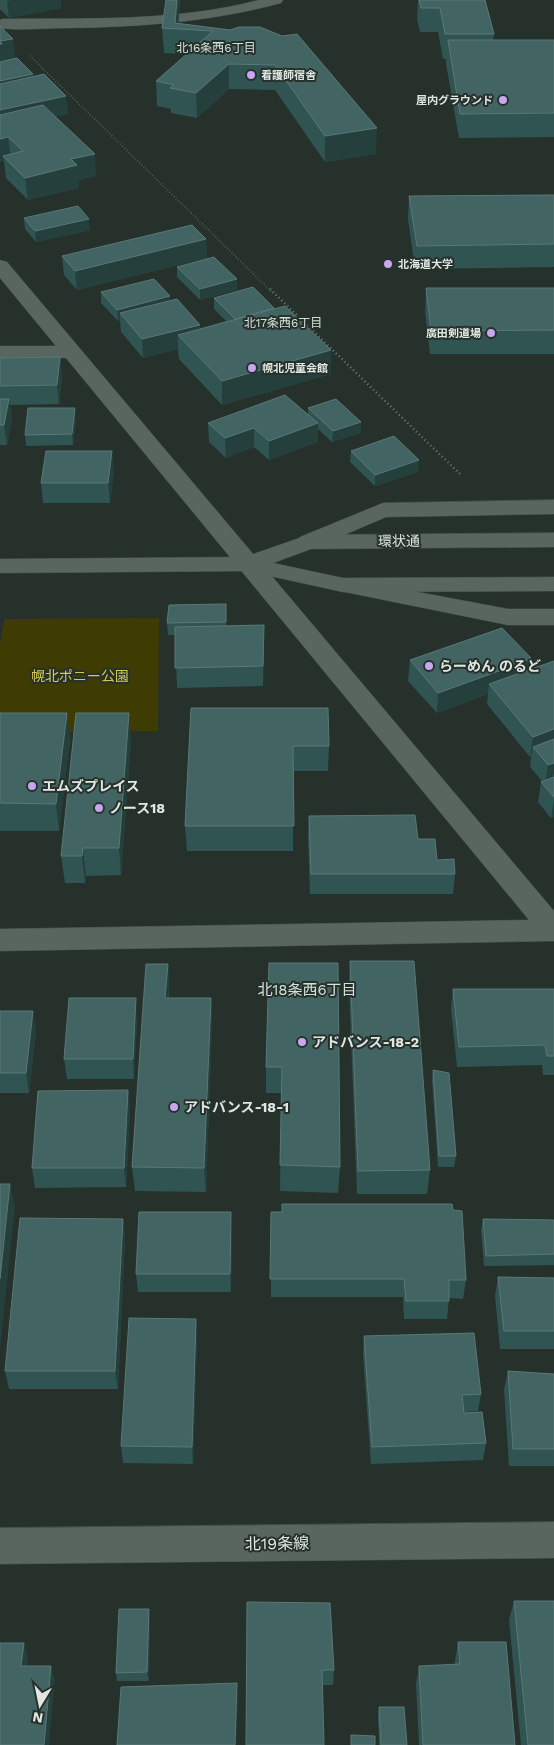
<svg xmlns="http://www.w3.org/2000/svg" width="554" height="1745" viewBox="0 0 554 1745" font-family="'Work Sans','Noto Sans JP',sans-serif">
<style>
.green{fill:#3e3b03}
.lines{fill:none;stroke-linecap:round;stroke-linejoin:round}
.service-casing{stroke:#454f4a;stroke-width:1}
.minor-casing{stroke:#454f4a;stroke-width:1}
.tertiary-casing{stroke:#454f4a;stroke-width:1}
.path-far1{stroke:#717a76;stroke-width:2;stroke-dasharray:0.5 2.5;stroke-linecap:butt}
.path{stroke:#717a76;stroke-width:2.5;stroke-dasharray:1 3;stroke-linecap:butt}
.service{fill:#59655f;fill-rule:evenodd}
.minor{fill:#59655f;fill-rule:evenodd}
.tertiary{fill:#59655f;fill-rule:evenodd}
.wall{fill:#2f5452}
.shaded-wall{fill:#243f3c}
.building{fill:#426462;stroke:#5b7876}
.poi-dot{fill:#c8a6ef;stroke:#26312c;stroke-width:2}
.labels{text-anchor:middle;stroke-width:4;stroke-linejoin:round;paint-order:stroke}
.far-poi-label{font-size:11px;font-weight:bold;fill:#e0e7e3;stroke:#26312c;text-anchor:start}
.far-neighbourhood-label{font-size:12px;fill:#d2e0d9;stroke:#26312c}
.street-label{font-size:14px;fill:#e0e7e3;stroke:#26312c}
.poi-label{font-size:14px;font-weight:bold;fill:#e0e7e3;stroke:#26312c;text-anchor:start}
.park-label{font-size:14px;fill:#d1cb53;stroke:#26312c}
.neighbourhood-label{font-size:15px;fill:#d2e0d9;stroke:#26312c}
.near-street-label{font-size:16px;fill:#e0e7e3;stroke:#26312c}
</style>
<rect width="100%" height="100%" fill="#26312c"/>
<path class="green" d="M159,618L158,731L0,733V645L4,619Z"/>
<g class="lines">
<defs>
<path id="service" d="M259,0H283L281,3C210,22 139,27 65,28C44,28 21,31 0,28V20L2,19C87,18 176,22 259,0Z
M554,500V514L386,517L316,547L308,549L300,547L297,542L300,537L383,503Z
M343,578L508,609H554V625H508L335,590L331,585L335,580Z"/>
<path id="minor" d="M0,260L7,262L554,911V941L0,951V929L529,920L66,358H0V346H56L0,278Z
M554,1522V1558L0,1564V1528Z"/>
<path id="tertiary" d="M554,533V547L311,549L273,563L343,578L554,577V591L343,592L247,571L0,573V559L245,557L308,535Z"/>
</defs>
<use href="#service" class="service-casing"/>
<use href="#minor" class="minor-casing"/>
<use href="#tertiary" class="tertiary-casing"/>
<path class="path-far1" d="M30,56L271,291"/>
<path class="path" d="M270,289L461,475"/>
<use href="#service" class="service"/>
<use href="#minor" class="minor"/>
<use href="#tertiary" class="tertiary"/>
</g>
<path class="wall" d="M0,0H61V8L9,18L0,9Z
M180,0L178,23L230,30L239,27L376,154L325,162L275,90L229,89L197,118L171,113V109L157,106L156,81L187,54L164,53L162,28Z
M418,0H485L494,34L493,40H554V137L459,138L446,64V59H443L438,32H420L417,19Z
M16,58L34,77L68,114L55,116L96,176L79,180V188L28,200L6,178L4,161L0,162Z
M554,195V267L415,269L408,219L409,196Z
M24,218L90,230L36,242L25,229Z
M206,239L207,258L77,290L64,275L62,256Z
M177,267L237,279V290L200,300L177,277Z
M426,288H554V354H430L425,312Z
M101,292L170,296V300L200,329L226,321L214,309V298L274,308L331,350V374L222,405L179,359L178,349L143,358L121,332L120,321H118L101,303Z
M60,357L62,377L59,404L10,405L12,418L7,445H0V358Z
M308,408L361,433L332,442L318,429V442L269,460L254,447L226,458L209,442L208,423L308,414Z
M76,419L73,445L26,446L25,435Z
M351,451L418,472L375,486L350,462Z
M114,471L110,503H43L41,483Z
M226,604V626L264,645L263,686L177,688L175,635H168L167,623Z
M410,660L531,669L554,661V817L551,818L538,802L541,782L542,781L530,767L531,756L530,757L487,704L488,694L437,713L408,681Z
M191,708L329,746L328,771H293V851H187L185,826Z
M0,713H67L70,741L59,831H0Z
M131,741L121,875L86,876L85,883H65L61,856Z
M309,816L418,839L437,860L455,874L453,894H310L308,836Z
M350,961L430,1170L427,1194H357L349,986Z
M269,963L340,1167L338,1193L280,1191L281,1093H266V1067Z
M168,964L169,989V998H211L212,1022L206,1192L135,1191L132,1167Z
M453,989H554V1075H543L542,1065L457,1067L451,1009Z
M0,1011L36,1031L29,1093H0Z
M137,1018L134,1079H67L64,1059Z
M433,1070L456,1156L454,1167H438L432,1081Z
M128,1090L130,1110L126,1187L35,1188L32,1168Z
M282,1204L466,1280L463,1299L449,1298L447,1319H404L403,1297H271V1212H282Z
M123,1219L125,1237L118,1389H9L5,1371Z
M483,1219L554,1220V1265L484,1266L481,1230Z
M232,1231L231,1292H138L136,1274Z
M498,1277L554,1278V1349H500L495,1296Z
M196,1319L197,1337L193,1464L123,1463L121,1446Z
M364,1336L481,1394L478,1411L463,1412L486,1443L483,1460L371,1464L363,1354Z
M508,1371L554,1374V1466H509L504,1389Z
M514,1601L554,1745H521L509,1620Z
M247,1602L334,1670L333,1685H322Z
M150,1618L149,1681H117L116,1673Z
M458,1642L515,1745H419L416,1684L419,1666L455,1665V1661Z
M379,1707L407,1745H379L378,1716Z"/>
<path class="shaded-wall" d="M12,0H61V8L9,18L7,1Z
M177,0H180L178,29L175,23Z
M13,39L16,62L0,68V41Z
M229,64V89L197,118L196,93Z
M33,74L35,91L0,99V81Z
M66,96L68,114L0,128V110Z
M377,128L376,154L325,162V136Z
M8,137L11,159L3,156L4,161L0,162V139Z
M95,154L96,176L79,180V188L28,200L25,178L71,159Z
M89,219L90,230L36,242L35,231Z
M206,239L207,258L77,290L75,271Z
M237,279V290L200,300V289Z
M170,296L171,307L120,313V321H118L117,310Z
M200,325L201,344L178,335V349L143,358L142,339Z
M331,350V374L222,405V381Z
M60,357L62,377L59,404L57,385Z
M9,399L12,418L7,445L4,425Z
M75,408L76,419L73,445L72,434Z
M361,422V433L332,442L333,431Z
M318,423V442L269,460V441Z
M254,428V447L226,458L225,438Z
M112,451L114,471L110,503L108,483Z
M419,460L418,472L375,486V475Z
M532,659L530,679L489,684L488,694L437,713L438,693Z
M67,713L70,741L59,831L56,804Z
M129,713L131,741L121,875L119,848Z
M554,729V748L533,747L531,756L530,757L533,737Z
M554,763V773L552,782L545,785L548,765Z
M554,800V817L551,818Z
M83,848L86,876L85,883L82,856Z
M168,964L169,989L167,1023L165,998Z
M136,998L137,1018L134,1079L133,1059Z
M211,998L212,1022L206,1192L204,1168Z
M33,1011L36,1031L29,1093L26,1073Z
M128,1090L130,1110L126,1187L124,1168Z
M10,1184L15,1207L0,1350V1279Z
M231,1212L232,1231L231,1292L230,1274Z
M123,1219L125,1237L118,1389L115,1371Z
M196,1319L197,1337L193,1464L192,1447Z
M149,1609L150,1618L149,1681L147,1672Z
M24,1643L28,1658L26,1680L21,1666Z
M51,1666L55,1681L49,1745H44Z
M237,1683L238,1697L236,1745H235Z"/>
<path class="building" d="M166,0H177L175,23L230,30L239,27H260L282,36L297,34L377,128L325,136L275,65L229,64L196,93L170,88L174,85L156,81L213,31L162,28Z
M419,0H485L494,34H445L440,8H421Z
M0,26L13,39L0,41L2,44H0Z
M448,40H554V113L460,114Z
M17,58L33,74L0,81V62Z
M44,74L66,96L0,110V84Z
M43,105L95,154L71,159L77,165L25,178L3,156L23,151L8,137L0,139V115Z
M554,195V244L417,246L409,196Z
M78,206L89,219L35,231L24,218Z
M192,225L206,239L75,271L62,256Z
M214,257L237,279L200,289L177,267Z
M154,279L170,296L117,310L101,292Z
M253,287L274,308L235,319L214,298Z
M426,288H554V330L431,331Z
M177,299L200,325L142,339L120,313Z
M285,306L331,350L222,381L178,335Z
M60,357L57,385L0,386V358Z
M285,395L318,423L269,441L254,428L225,438L208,423Z
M0,399H9L4,425H0Z
M336,399L361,422L333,431L308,408Z
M28,408H75L72,434L25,435Z
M394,436L419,460L375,475L351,451Z
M46,451H112L108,483H41Z
M226,604V622L167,623L169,605Z
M264,625L263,666L175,668V627Z
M502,628L532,659L438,693L410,660Z
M554,661V729L533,737L489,684Z
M191,708H328L329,746H293L294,826H185Z
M0,713H67L56,804L0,803Z
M76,713H129L119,848H83L82,856H61Z
M554,739V763L548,765L533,747Z
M554,777V797L541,782Z
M415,815L418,839H435L437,860L454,859L455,874H311L309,816Z
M350,961H414L430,1170L358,1171Z
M269,963H338L340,1167L280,1165L282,1067H266Z
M146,964H168L165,998H211L204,1168L132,1167Z
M453,989H554V1056H547L545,1045L459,1047Z
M69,998H136L133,1059H64Z
M0,1011H33L26,1073H0Z
M433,1070L449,1073L456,1156H439Z
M128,1090L124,1168H32L38,1091Z
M0,1184H10L0,1279Z
M282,1204H452L453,1210L462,1211L466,1280H449V1301H406L404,1279H270L271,1212H282Z
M139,1212H231L230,1274H136Z
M20,1218L123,1219L115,1371H5Z
M483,1219L554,1220V1254L486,1256Z
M498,1277L554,1278V1331H504Z
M129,1318L196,1319L192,1447L121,1446Z
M474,1333L481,1394L462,1395L464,1413L482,1412L486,1443L372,1447L364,1336Z
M508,1371L554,1374V1449H513Z
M514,1601H554V1745H528Z
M247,1602L330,1603L334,1670H322L324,1745H246Z
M119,1609H149L147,1672L116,1673Z
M458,1642H506L515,1745H423L419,1666L460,1664Z
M0,1643H24L21,1666H51L44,1745H0Z
M237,1683L235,1745H117L121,1687Z
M379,1707H404L407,1745H381Z
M351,1735L375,1736V1745H351Z"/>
<g class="poi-dot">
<circle cx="251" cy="75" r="5"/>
<circle cx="503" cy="100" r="5"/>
<circle cx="388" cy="264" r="5"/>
<circle cx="491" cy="333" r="5"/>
<circle cx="252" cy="368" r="5"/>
<circle cx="429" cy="666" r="5"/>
<circle cx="32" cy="786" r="5"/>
<circle cx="99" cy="808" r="5"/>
<circle cx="302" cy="1042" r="5"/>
<circle cx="174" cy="1107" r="5"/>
</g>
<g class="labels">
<g class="far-poi-label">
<text x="261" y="79">看護師宿舎</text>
<text x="493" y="104" text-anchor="end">屋内グラウンド</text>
<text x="398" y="268">北海道大学</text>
<text x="481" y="337" text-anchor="end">廣田剣道場</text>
<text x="262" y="372">幌北児童会館</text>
</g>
<g class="far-neighbourhood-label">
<text x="216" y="52">北16条西6丁目</text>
<text x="283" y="327">北17条西6丁目</text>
</g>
<g class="street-label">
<text transform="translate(399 541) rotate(-1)" y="5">環状通</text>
</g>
<g class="poi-label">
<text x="439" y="671">らーめん のるど</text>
<text x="42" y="791">エムズプレイス</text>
<text x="109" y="813">ノース18</text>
<text x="312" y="1047">アドバンス-18-2</text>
<text x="184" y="1112">アドバンス-18-1</text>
</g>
<g class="park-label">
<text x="80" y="681">幌北ポニー公園</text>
</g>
<g class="neighbourhood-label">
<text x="307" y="995">北18条西6丁目</text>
</g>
<g class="near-street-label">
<text transform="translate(277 1543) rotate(-1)" y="6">北19条線</text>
</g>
</g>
<g transform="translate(40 1705) rotate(190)" stroke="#26312c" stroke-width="4" paint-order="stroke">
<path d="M0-4L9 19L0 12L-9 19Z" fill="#e0e7e3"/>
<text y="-8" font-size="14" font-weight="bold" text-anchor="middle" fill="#e0e7e3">N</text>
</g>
</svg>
